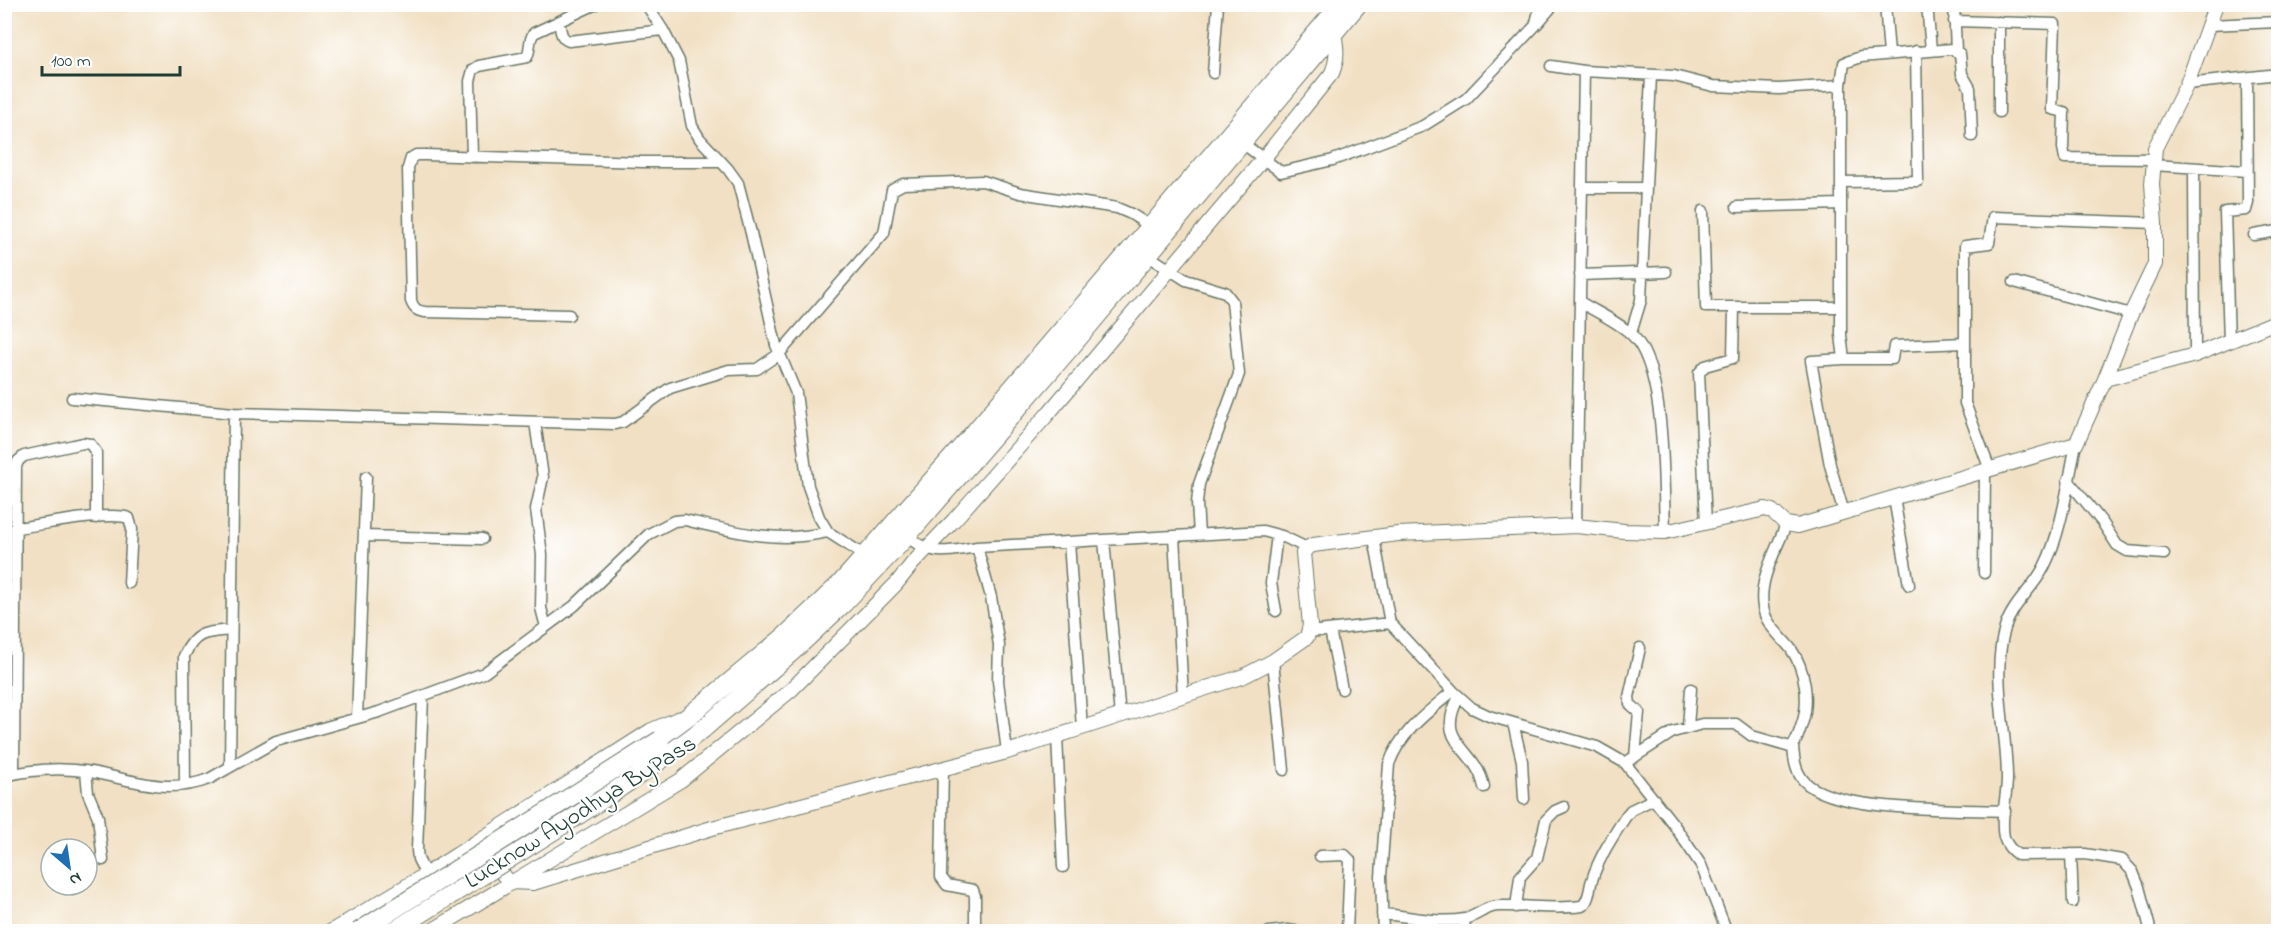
<svg xmlns="http://www.w3.org/2000/svg" width="2283" height="936" viewBox="0 0 2283 936" font-family="'Indie Flower',sans-serif">
<style>
.lines{fill:none;stroke-linecap:round;stroke-linejoin:round}
.minor-casing{stroke:#687666;stroke-width:13}
.tertiary-casing{stroke:#687666;stroke-width:16}
.secondary-casing{stroke:#687666;stroke-width:17}
.trunk-casing{stroke:#687666;stroke-width:20}
.minor{stroke:#fff;stroke-width:10}
.tertiary{stroke:#fff;stroke-width:14}
.secondary{stroke:#fff;stroke-width:15}
.trunk{stroke:#fff;stroke-width:18}
.trunk-bridge-casing{stroke:#687666;stroke-width:20;stroke-linecap:butt}
.trunk-bridge{stroke:#fff;stroke-width:18}
.labels{text-anchor:middle;stroke-width:4.5;stroke-linejoin:round;paint-order:stroke}
.street-label{font-size:24px;fill:#1f3d34;stroke:#fff}
</style>
<rect width="100%" height="100%" fill="#fff"/>
<filter id="ink" filterUnits="userSpaceOnUse"><feTurbulence type="fractalNoise" baseFrequency=".0167" numOctaves="2"/><feDisplacementMap in="SourceGraphic" scale="12" xChannelSelector="R" yChannelSelector="G"/><feConvolveMatrix kernelMatrix="1 2 1 2 8 2 1 2 1" color-interpolation-filters="sRGB"/></filter>
<filter id="wash" filterUnits="userSpaceOnUse"><feTurbulence type="fractalNoise" baseFrequency=".008" numOctaves="4" result="noise"/><feDisplacementMap in="SourceGraphic" scale="24" xChannelSelector="R" yChannelSelector="G"/><feGaussianBlur stdDeviation="1.35" result="paint"/><feColorMatrix in="noise" values="0 0 0 0 0 0 0 0 0 0 0 0 0 0 0 0 0 1.4 0 .05"/><feComposite in="paint" operator="in"/></filter>
<g filter="url(#wash)">
<rect width="100%" height="100%" fill="#f1e0c3"/>
</g>
<g filter="url(#ink)">
<g class="lines">
<defs>
<path id="minor" d="M646,4L663,30L679,61L692,126L700,139L728,169L738,183L751,233L776,345L796,393L808,486L819,517L828,532L870,559
M1885,4L1889,54
M1927,4L1931,50
M1954,4L1956,51
M1954,21L2055,24L2052,109L2064,112L2063,148L2065,158L2154,159
M559,22C561,30 560,38 569,41L663,30
M1999,22V112
M1537,24L1554,4
M2209,25L2278,22
M1551,66L1584,71L1674,76L1713,86L1779,89L1841,85L1844,63L1861,57L1952,49L1960,54L1962,74L1970,88L1972,136
M1213,73L1218,4
M2187,84L2278,74
M1841,85V335L1844,359L1811,361L1830,465L1844,513
M1241,142L1281,172L1333,160L1423,126L1466,99L1535,26L1541,4
M472,157L470,81L473,70L479,66L527,57C531,49 528,40 534,33L596,4
M2153,165L2247,171
M2194,168L2195,355
M1841,182L1918,181L1916,51
M1582,188H1646
M1737,207L1841,204
M1703,211L1706,307H1841
M2254,235L2278,231
M1147,255L1186,280L1225,292L1232,301L1239,374L1199,484L1197,503L1199,534
M1580,275L1666,272
M2014,282L2131,314
M1580,302C1596,312 1617,321 1631,334C1667,366 1663,485 1665,532
M569,315L425,312C417,311 414,309 411,301L408,168L411,158L416,155H425L643,162H721
M1631,333L1641,300L1651,75
M2229,342L2225,212L2246,210L2248,203L2247,78
M1844,359H1892L1894,346L1964,343
M72,398L234,413L615,424L623,422L670,388L729,370L757,369L779,354L884,233L892,190L903,184L983,181L1020,193L1117,208L1131,214L1150,226
M535,422L543,477L536,509L542,555L541,608L546,627
M2076,444C2068,482 2062,532 2044,567C2033,589 2012,604 2005,628C1991,674 2007,731 2007,778C2007,797 2000,819 2004,837C2006,844 2012,851 2018,855L2085,854L2122,860L2133,872L2139,887L2151,932
M1990,470L1965,403V246L1989,243L1993,217L2155,223
M2068,480L2102,522L2117,545L2127,551L2164,554
M1894,498L1909,585
M1706,523L1699,373L1705,366L1733,358L1734,308
M1576,526L1584,71
M16,528C40,525 109,511 129,518L132,529L129,583
M364,536L482,539
M1174,536L1183,696
M906,537C938,557 942,552 977,547L1263,531L1282,536L1307,548
M1374,538L1390,623L1453,691L1472,708L1489,716L1597,747L1625,763L1674,825L1701,865L1727,932
M1104,540L1120,716
M1069,542L1082,728
M977,547L991,597L999,645L998,681L1007,752
M1984,573L1985,472
M1276,611L1271,583L1277,535
M1330,630L1342,689
M1309,632L1390,623
M1273,661L1284,770
M423,696L417,850L418,859L426,875
M1459,697C1433,744 1476,746 1484,787
M357,718L366,477
M1513,723L1522,761L1524,799
M1688,726L1691,689
M1057,736L1063,867
M1793,747C1794,759 1795,771 1804,781C1834,813 1960,809 2005,811
M1635,757L1639,712L1630,704L1629,697L1640,648
M1625,763L1673,732L1702,724H1736L1752,736L1790,747C1797,743 1799,732 1802,724C1810,700 1805,669 1791,649C1781,636 1765,624 1763,607C1758,579 1777,550 1786,524
M230,767L234,413
M943,767L941,877L947,885L973,890L975,896V932
M86,771L88,793L98,817L103,860
M14,774L16,467L18,461L24,456L83,443L90,444L96,452V518
M4,776C33,769 62,767 91,772C133,780 167,795 209,779L276,741L379,712L484,673L574,606L649,534L674,521L685,520C735,532 777,544 828,532
M185,785L184,656C195,631 207,632 231,630
M2071,854L2073,902
M1320,856L1345,855L1350,860L1347,932
M1516,907L1520,877L1537,858L1546,820L1555,811L1564,807
M1382,914C1410,916 1437,924 1465,919C1478,916 1485,906 1499,906C1527,905 1555,910 1582,906C1590,900 1589,888 1592,880C1599,857 1613,836 1626,816L1631,810L1654,799
M1464,919L1465,932
M1269,932L1288,930L1300,932
M1383,932L1381,877L1389,764C1400,732 1428,712 1453,691"/>
<path id="tertiary" d="M2105,379L2131,314L2155,264V223L2152,184L2155,148L2187,84L2216,4
M479,844L509,882L533,883L712,828L1007,752L1244,676L1273,661L1307,637L1310,625L1303,553L1307,548L1313,545L1398,534L1576,526L1624,531L1665,532L1765,509L1772,511L1786,524L1798,526L2076,444L2105,379L2195,355L2278,321
M430,932L681,780L791,690L896,584L912,564L954,520L1047,415L1264,158L1332,73C1338,59 1337,48 1334,33"/>
<path id="secondary" d="M331,932L426,875L651,731L679,719"/>
<path id="trunk" d="M703,729L793,651L843,604L906,537L1070,348L1358,4
M660,740L784,637L841,583L966,442L1341,4"/>
</defs>
<use href="#minor" class="minor-casing"/>
<use href="#tertiary" class="tertiary-casing"/>
<use href="#secondary" class="secondary-casing"/>
<use href="#trunk" class="trunk-casing"/>
<use href="#minor" class="minor"/>
<use href="#tertiary" class="tertiary"/>
<use href="#secondary" class="secondary"/>
<use href="#trunk" class="trunk"/>
<defs>
<path id="trunk-bridge" d="M358,932L660,740
M392,932C495,866 606,802 703,729"/>
</defs>
<use href="#trunk-bridge" class="trunk-bridge-casing"/>
<use href="#trunk-bridge" class="trunk-bridge"/>
</g>
</g>
<g class="labels">
<g class="street-label">
<text transform="translate(580 811) rotate(-32)" y="8">Lucknow Ayodhya ByPass</text>
</g>
</g>
<rect width="2283" height="936" fill="none" stroke="#fff" stroke-width="24"/>
<g transform="translate(69 867) rotate(151)"><circle r="28" fill="#ffffff" stroke="#a5b1ae" stroke-width="1.5"/>
<path d="M0-4.5L10 22L0 15L-10 22Z" fill="#1f6fb2"/>
<text y="-9" font-size="16" font-weight="bold" text-anchor="middle" fill="#1f3d34">N</text>
</g>
<path d="M42 66v9h138v-9" fill="none" stroke="#1f3d34" stroke-width="3"/>
<text x="51" y="66" font-size="18" fill="#1f3d34" stroke="#ffffff" stroke-width="4.5" paint-order="stroke">100 m</text>
</svg>
